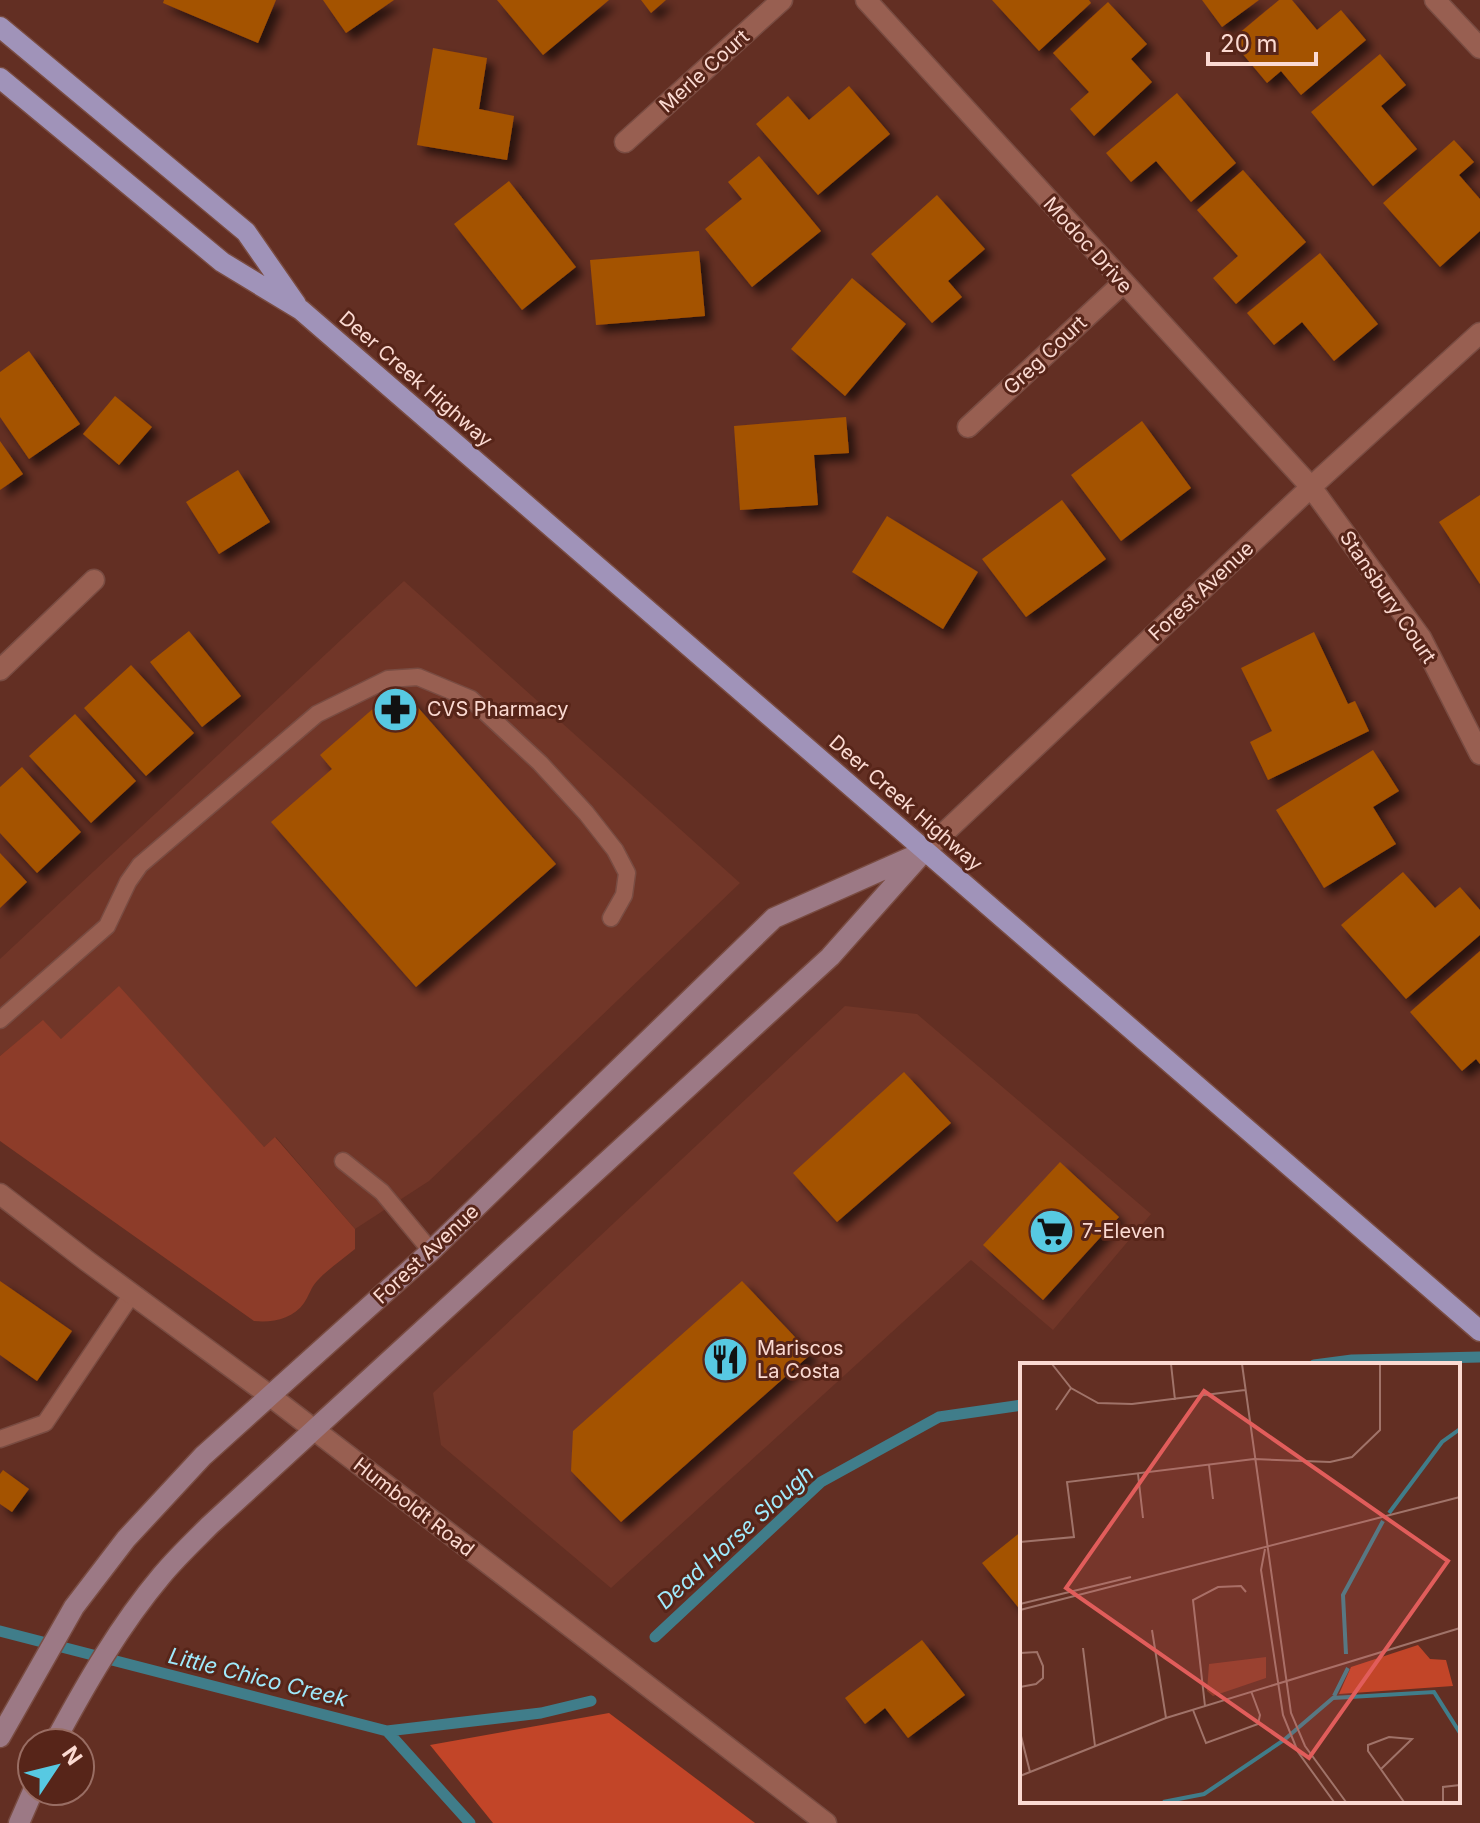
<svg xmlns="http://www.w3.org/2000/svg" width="1480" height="1823" viewBox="0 0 1480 1823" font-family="Inter,sans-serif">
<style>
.built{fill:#713628}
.green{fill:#8d3c29}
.forest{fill:#c24528}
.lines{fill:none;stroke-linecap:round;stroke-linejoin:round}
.stream{stroke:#407d8a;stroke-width:11}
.building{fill:#a45200;filter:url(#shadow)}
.lane-casing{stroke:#794c42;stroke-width:19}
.street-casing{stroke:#794c42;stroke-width:23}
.secondary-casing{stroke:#794c42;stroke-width:23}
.primary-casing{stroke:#794c42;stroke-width:23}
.lane{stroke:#985f51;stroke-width:16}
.street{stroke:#985f51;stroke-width:20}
.secondary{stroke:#9c7985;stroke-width:20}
.primary{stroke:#a093b9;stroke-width:20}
.labels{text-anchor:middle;stroke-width:6;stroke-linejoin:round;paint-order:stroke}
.street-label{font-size:20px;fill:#fbdad2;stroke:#572519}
.poi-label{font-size:20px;fill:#fbdad2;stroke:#572519;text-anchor:start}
.water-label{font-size:22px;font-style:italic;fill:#9feafc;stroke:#572519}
.inset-river{fill:none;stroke:#407d8a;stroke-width:4}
.inset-road{fill:none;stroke:#a07369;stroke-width:2}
.view{fill:#e15d5b;fill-opacity:0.15;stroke:#e15d5b;stroke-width:4}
.inset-edge{fill:none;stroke:#fbdad2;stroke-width:4}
</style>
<defs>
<filter id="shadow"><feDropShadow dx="7" dy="7" stdDeviation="4" flood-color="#0009"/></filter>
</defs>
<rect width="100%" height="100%" fill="#632f23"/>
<path class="built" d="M404,581L740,883L429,1181L355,1229L276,1137L264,1147L61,1039L43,1021L0,1056V959Z
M845,1006L917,1014L1151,1214L1053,1330L971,1260L611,1588L441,1445L433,1393Z"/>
<path class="green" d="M119,986L264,1147L275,1137L355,1229V1249C343,1259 328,1269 317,1281C311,1287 309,1296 304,1303C293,1319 272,1323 254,1321L0,1141V1056L43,1020L61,1039Z"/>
<path class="forest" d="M609,1713L755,1823H493L430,1745Z"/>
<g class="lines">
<path class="stream" d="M1314,1365L1352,1360L1480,1357
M0,1631L387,1731L470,1823
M655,1637L821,1482L939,1417L1022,1405
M387,1731L541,1713L591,1701"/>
</g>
<path class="building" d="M164,0H276L258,43L163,3Z
M323,0H394L346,33Z
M497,0H609L543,55Z
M641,0H666L651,13Z
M992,0H1089L1091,3L1039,51Z
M1202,0H1259L1222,27Z
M1279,0H1292L1317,30L1341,10L1366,40L1301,95L1281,71L1267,83L1231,40Z
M1108,2L1147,44L1131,59L1152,82L1094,136L1070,109L1089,92L1053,53Z
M433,48L487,58L479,109L514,116L507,160L417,145Z
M1380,54L1406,85L1381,106L1417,149L1373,186L1311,112Z
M849,86L890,134L818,195L756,124L788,96L809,120Z
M1177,93L1236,163L1191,202L1156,161L1131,182L1106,153Z
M1454,140L1474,162L1459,175L1480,199V231L1440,267L1383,203Z
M759,156L821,231L752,287L705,229L742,199L728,182Z
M1243,170L1306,242L1236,304L1213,278L1238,256L1197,210Z
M509,181L576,267L522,310L454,224Z
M937,195L985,249L948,281L962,297L932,323L871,254Z
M699,251L705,316L596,325L590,260Z
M1320,253L1378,324L1334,361L1302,322L1274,345L1247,313Z
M852,278L906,324L845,396L791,349Z
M29,351L80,424L29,459L0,417V372Z
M115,396L152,427L119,465L83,434Z
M846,417L849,453L814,455L818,505L740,510L734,426Z
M1142,421L1191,488L1121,541L1071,475Z
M0,441L23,474L0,490Z
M238,470L270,522L219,554L186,502Z
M1480,495V584L1439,522Z
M1062,500L1106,559L1026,617L982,559Z
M887,516L978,572L943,629L852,572Z
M189,631L241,696L202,727L150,662Z
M1314,632L1348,704L1355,701L1369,731L1268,780L1250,742L1272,731L1241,668Z
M131,665L194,733L146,776L84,708Z
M399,686L556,864L416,987L271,822L332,769L320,755Z
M75,714L136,781L91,823L29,756Z
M1373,750L1399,791L1373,807L1396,844L1324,888L1276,810Z
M22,767L81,832L37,873L0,833V787Z
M0,853L27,882L0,908Z
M1403,872L1435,908L1460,887L1480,910V935L1406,999L1341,925Z
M1480,951V1064L1476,1059L1462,1071L1410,1012Z
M904,1072L951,1123L837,1222L793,1173Z
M1060,1162L1119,1217L1043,1300L983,1245Z
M0,1281L72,1331L37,1381L0,1355Z
M742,1281L811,1354L621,1522L571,1471L573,1431Z
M3,1470L29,1489L12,1512L0,1504V1474Z
M1022,1531V1612L982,1563Z
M922,1640L965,1695L908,1738L885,1708L865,1724L845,1698Z"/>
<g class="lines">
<defs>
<path id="lane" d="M0,1020L107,926L128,882L140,865L317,714L388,679L418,677L471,699L540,763L586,813L615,850L627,873L624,895L611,918
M343,1161L382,1192L431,1251
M0,1439L45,1423L132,1294"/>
<path id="street" d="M866,0L1311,487L1421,638L1480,754
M1435,0L1480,48
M625,142L782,0
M968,427L1123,283
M0,670L94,580
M925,851L1311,487L1480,333
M0,1194L87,1261L269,1395L826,1823"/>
<path id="secondary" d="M0,1737L74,1607L126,1539L203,1456L431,1251L774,918L925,851
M54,1743C86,1684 119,1626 162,1575C177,1557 194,1541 210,1525L830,957L919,857
M19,1823L33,1791"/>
<path id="primary" d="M0,27L246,232L296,304
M0,78L222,262L301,310L1480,1331"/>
</defs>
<use href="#lane" class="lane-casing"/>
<use href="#street" class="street-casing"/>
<use href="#secondary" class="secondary-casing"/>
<use href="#primary" class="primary-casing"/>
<use href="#lane" class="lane"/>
<use href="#street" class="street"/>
<use href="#secondary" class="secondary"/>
<use href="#primary" class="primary"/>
</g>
<defs>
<symbol id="pharmacy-disc" viewBox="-11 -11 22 22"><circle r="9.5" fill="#57c9e2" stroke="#572519"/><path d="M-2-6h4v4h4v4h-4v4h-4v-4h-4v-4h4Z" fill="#111"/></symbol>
<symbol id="supermarket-disc" viewBox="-11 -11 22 22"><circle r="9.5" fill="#57c9e2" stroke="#572519"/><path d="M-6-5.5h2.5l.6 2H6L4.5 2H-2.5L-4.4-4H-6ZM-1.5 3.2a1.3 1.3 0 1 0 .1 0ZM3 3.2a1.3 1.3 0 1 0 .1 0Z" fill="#111"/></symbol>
<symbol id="restaurant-disc" viewBox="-11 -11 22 22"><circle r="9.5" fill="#57c9e2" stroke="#572519"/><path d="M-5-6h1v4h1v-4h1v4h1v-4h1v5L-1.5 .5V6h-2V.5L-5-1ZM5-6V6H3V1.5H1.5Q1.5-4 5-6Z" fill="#111"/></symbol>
</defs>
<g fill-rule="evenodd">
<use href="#pharmacy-disc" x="370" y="684" width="51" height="51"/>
<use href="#supermarket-disc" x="1026" y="1206" width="51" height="51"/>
<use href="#restaurant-disc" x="700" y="1334" width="51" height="51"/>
</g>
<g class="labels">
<g class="street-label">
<text transform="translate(704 71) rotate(-42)" y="7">Merle Court</text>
<text transform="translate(1088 245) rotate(48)" y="7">Modoc Drive</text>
<text transform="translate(1045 355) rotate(-43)" y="7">Greg Court</text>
<text transform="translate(416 379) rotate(41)" y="7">Deer Creek Highway</text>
<text transform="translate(1201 591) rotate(-43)" y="7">Forest Avenue</text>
<text transform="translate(1388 597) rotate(56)" y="7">Stansbury Court</text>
<text transform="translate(906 803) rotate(41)" y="7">Deer Creek Highway</text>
<text transform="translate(426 1254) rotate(-43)" y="7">Forest Avenue</text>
<text transform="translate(414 1507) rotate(38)" y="7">Humboldt Road</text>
</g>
<g class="poi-label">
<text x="427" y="716">CVS Pharmacy</text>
<text x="1082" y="1238">7-Eleven</text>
<text x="757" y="1355">Mariscos<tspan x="757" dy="23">La Costa</tspan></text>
</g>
<g class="water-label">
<text transform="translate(735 1537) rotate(-42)" y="8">Dead Horse Slough</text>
<text transform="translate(258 1677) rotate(14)" y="8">Little Chico Creek</text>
</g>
</g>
<g transform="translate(1020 1363)">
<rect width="440" height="440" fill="#632f23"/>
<path d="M246,294V315L193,333L187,328L189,301Z" fill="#8d3c29"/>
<path d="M398,282L410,296L426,297L433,323L319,331L331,304Z" fill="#c24528"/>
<path class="inset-river" d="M369,150L422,79L440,66M326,291L323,232L363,158M314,333L328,305M143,439L184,431L264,377L313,335L414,329L440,370"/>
<path class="inset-road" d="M32,1L51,25L78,40L112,41L225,27M151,1L155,37M222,1L271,350L285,383L326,439M36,47L51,25M189,102L193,136M118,111L123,155M0,179L54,174L47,119L234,96L310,99L332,94L360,67V1M245,186L241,207L263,352L278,389L314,439M0,241L111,214M0,247L440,134M132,267L146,355M63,285L75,383M0,290L17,289L23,303V315L16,321L0,324M185,343L173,237L198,224L221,223L226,229M173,347L186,380L238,361L240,352L231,328M0,369L10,409M361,406L392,376L369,374L348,382V388L384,439M0,413L146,355L440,265M423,439V424L440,422"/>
<path class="view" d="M184,28L428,198L289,395L46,225Z"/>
<rect width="440" height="440" class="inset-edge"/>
</g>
<g transform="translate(56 1767) rotate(55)"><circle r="38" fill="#572519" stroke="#996d63" stroke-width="2"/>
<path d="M0-6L14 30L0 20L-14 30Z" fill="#57c9e2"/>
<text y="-12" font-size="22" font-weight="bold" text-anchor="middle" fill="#fbdad2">N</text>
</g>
<path d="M1208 52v12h108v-12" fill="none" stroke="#fbdad2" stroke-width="4"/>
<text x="1220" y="52" font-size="24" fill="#fbdad2" stroke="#572519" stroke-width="6" paint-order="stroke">20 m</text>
</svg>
